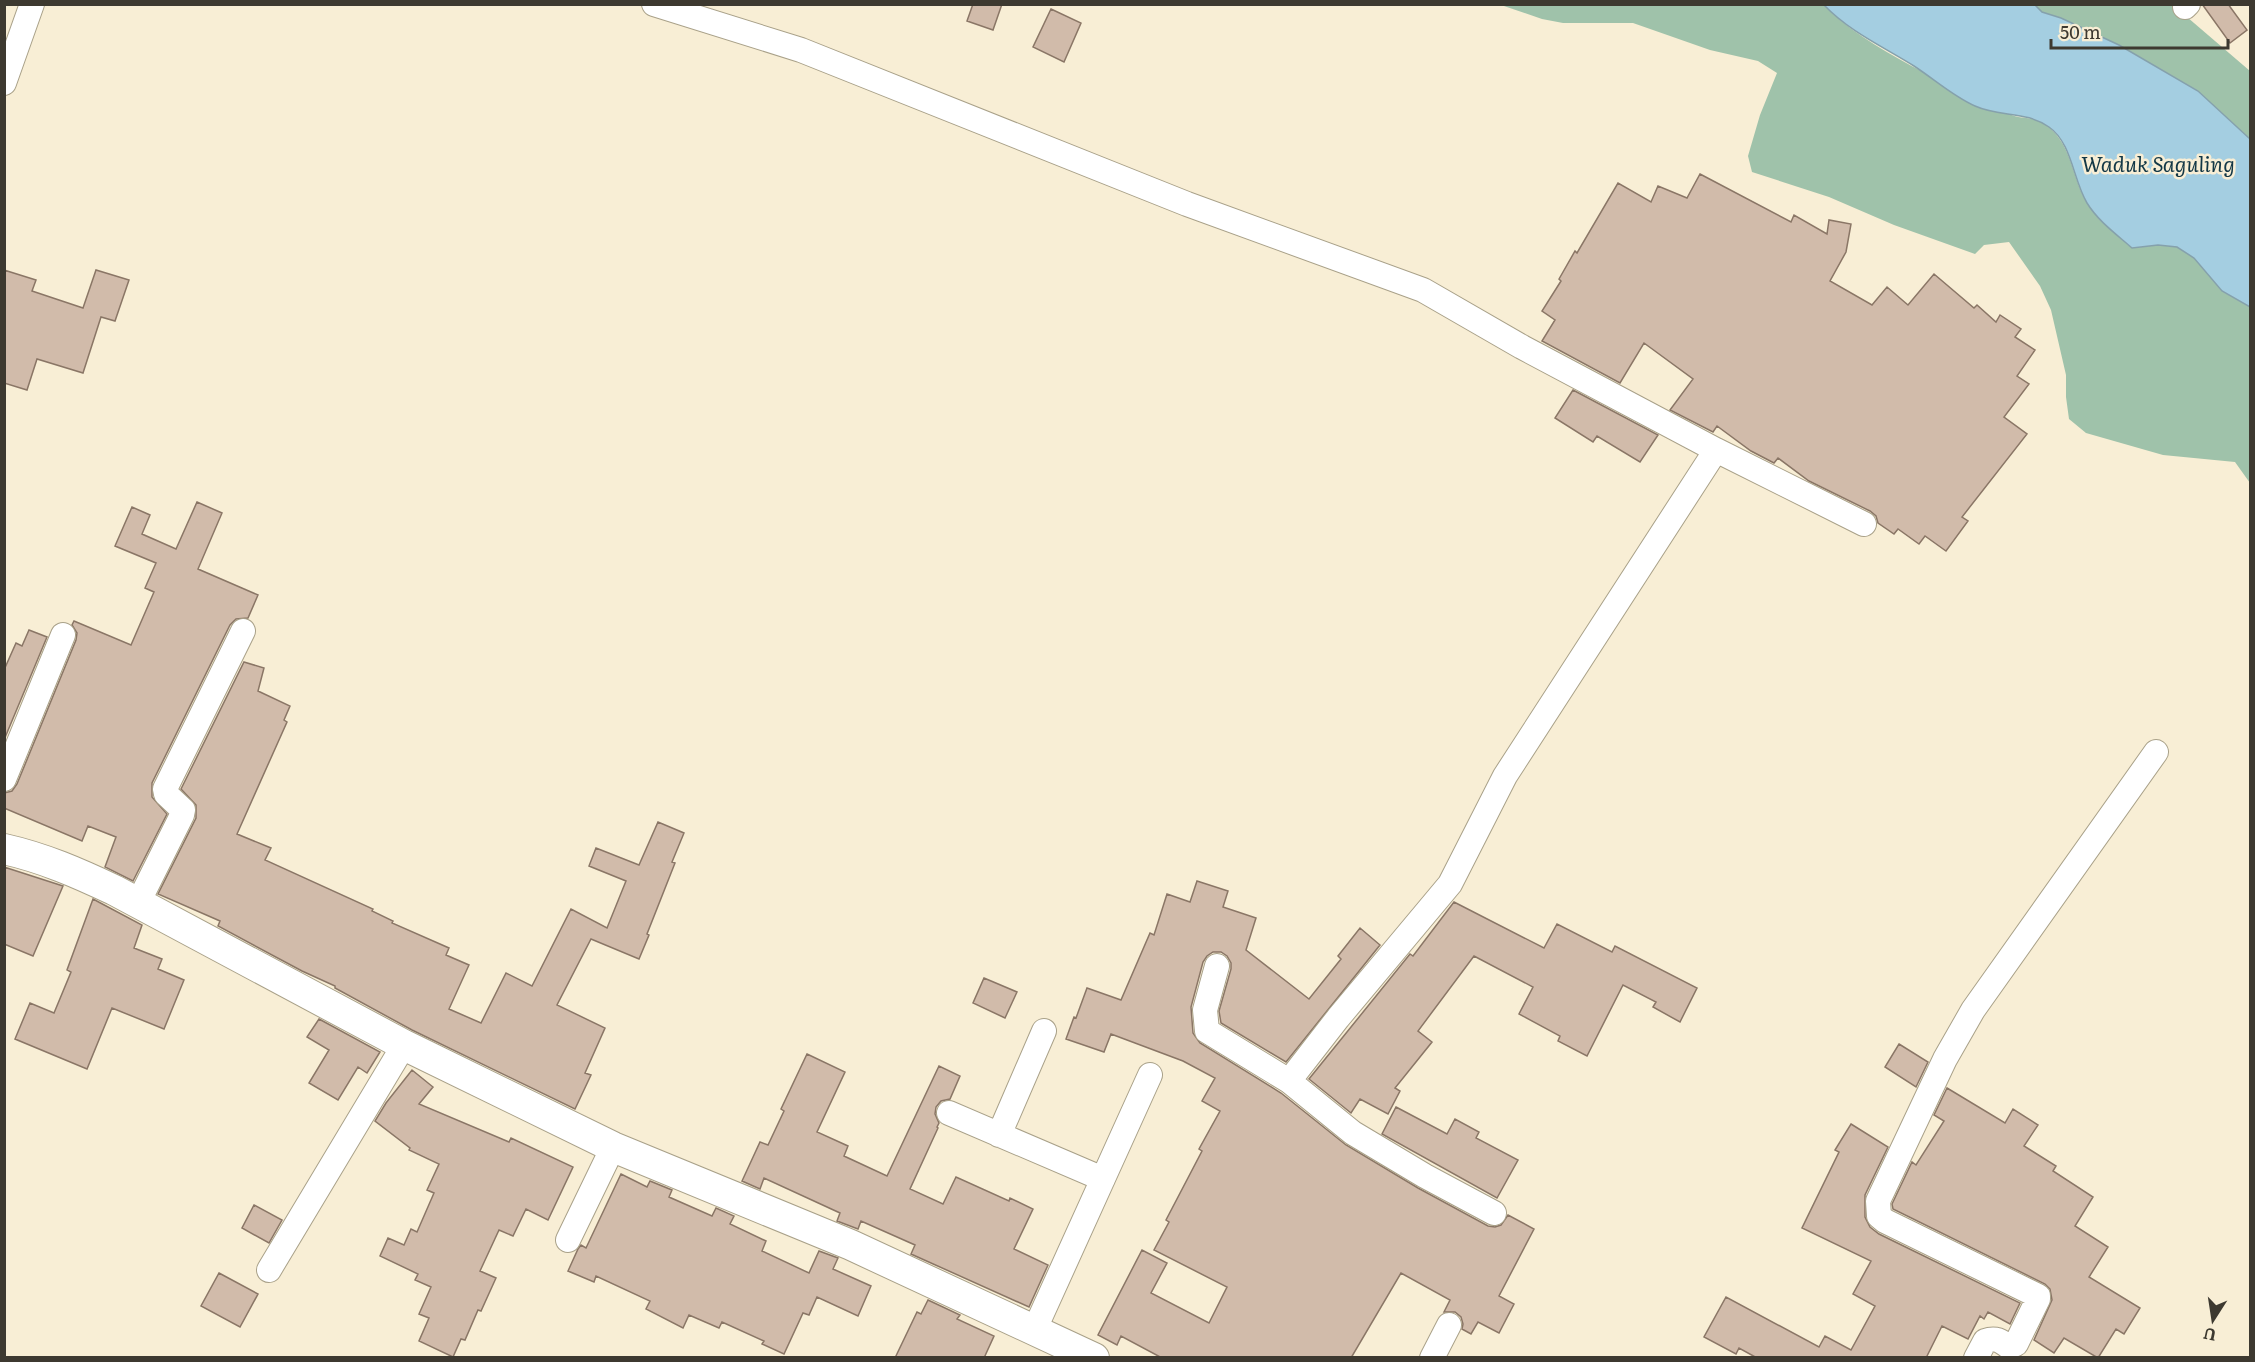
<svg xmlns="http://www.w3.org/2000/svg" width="2255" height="1362" viewBox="0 0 2255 1362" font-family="Literata,serif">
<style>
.forest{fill:#9fc2aa}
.water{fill:#a4cee1;stroke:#85a1ac;stroke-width:1.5}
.building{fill:#d1bbaa;stroke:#8a7666;stroke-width:1.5}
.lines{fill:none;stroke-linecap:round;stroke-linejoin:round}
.minor-casing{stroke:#a9a189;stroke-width:26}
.tertiary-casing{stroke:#a9a189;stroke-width:32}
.minor{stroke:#fff;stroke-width:24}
.tertiary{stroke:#fff;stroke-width:30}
.labels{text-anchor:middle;stroke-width:5;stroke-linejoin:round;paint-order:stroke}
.water-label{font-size:21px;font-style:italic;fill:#123746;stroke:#f8eed5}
</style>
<rect width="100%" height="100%" fill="#f8eed5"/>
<path class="forest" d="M1501,5H1824C1868,51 1952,85 2009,114C2023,121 2037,114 2051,129C2072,148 2073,180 2087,203C2098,221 2116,234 2132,248L2158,245L2177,247L2194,258L2222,291L2250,307V483L2235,462L2163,455L2086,433L2069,419L2066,397V375L2051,310L2040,286L2009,242L1984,245L1975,254L1894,225L1829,197L1752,172L1748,156L1760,115L1777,73L1758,61L1710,50L1633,23H1563L1542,19Z
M2035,5H2173L2250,71V139L2198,91L2119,45L2061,18L2042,12Z"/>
<path class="water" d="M1824,5H2035L2042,12L2061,18L2119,45L2198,91L2250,139V307L2222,291L2194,258L2177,247L2158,245L2132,248C2116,234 2098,221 2087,203C2073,180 2072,143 2049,127C2027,111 1999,117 1975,106C1954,97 1934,79 1914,66C1882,46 1850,32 1824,5Z"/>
<path class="building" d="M973,4H1002L993,30L967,21Z
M2202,4H2228L2247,30L2230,43Z
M1051,9L1081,23L1064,62L1033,47Z
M1700,174L1791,222L1794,215L1827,234L1829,220L1851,224L1846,252L1830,281L1872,305L1887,287L1908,305L1934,274L1974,308L1977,305L1996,322L2000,315L2021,329L2015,337L2035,350L2017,376L2029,384L2004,417L2027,434L1962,517L1968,521L1946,551L1925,536L1919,544L1898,529L1894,534L1878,523L1876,516L1870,511L1809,481L1778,458L1774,463L1751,451L1717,426L1713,432L1670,410L1693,379L1644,343L1620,383L1542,341L1555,320L1542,311L1561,281L1559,279L1575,251L1577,253L1618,183L1651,202L1658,186L1687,198Z
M4,270L36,280L32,291L83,308L96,270L129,280L115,321L101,317L83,373L37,359L27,390L4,383Z
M1573,390L1658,435L1640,462L1597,436L1593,442L1555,418Z
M197,502L222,513L198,569L258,595L248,618L236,619L230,625L152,783V797L167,814L133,881L105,867L116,837L88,826L82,841L4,808V793L12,791L17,784L76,640L77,633L72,625L74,621L131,645L154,592L145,588L156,563L115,546L132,507L150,515L142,534L176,549Z
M29,630L47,637L4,740V670L16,643L22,646Z
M244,662L264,668L258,691L290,706L284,720L287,722L237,834L271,848L265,860L373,909L372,911L393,921L392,923L449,948L446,955L469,965L449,1009L481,1023L506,973L532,986L571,909L607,928L626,881L589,866L596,848L639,865L658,822L684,833L672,862L675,863L647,934L649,935L639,959L591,939L557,1005L605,1028L585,1073L591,1075L575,1109L412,1030L335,988V986L302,971L218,926L220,921L158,894L196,818V805L181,789Z
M4,867L63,886L33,956L4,944Z
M1197,881L1228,891L1223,907L1256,918L1246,950L1309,999L1341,959L1338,956L1360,928L1380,945L1286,1062L1221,1023L1219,1011L1231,969V963L1227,956L1221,952H1213L1207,956L1203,962L1191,1007L1193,1033L1200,1043L1281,1093L1346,1145L1418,1188L1488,1226L1495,1227L1501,1225L1508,1215L1534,1229L1499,1296L1514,1304L1499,1333L1478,1322L1471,1334L1462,1329L1463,1324L1461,1317L1455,1312H1444L1450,1300L1401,1273L1351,1358H1162L1121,1336L1117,1345L1098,1335L1142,1250L1167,1263L1151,1293L1209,1323L1227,1287L1154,1250L1169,1222L1166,1220L1202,1151L1199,1149L1220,1111L1202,1101L1215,1078L1183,1061L1111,1034L1104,1052L1066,1039L1074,1017L1076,1018L1087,988L1121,1000L1150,933L1154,935L1167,894L1190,902Z
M93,899L142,925L134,948L162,959L158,969L184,980L164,1029L112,1008L87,1069L15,1039L30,1003L54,1013L71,972L67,970Z
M1454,902L1544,948L1557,924L1612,952L1615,946L1697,988L1680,1022L1653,1007L1656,1002L1623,985L1587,1056L1558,1041L1560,1036L1519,1014L1533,987L1474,956L1418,1031L1432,1042L1395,1088L1400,1091L1388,1114L1360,1099L1351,1113L1309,1079L1410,954L1413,956Z
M984,978L1017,992L1005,1018L973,1003Z
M319,1019L380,1052L367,1073L358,1067L338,1100L309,1083L329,1050L307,1037Z
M1899,1044L1928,1062L1916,1087L1885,1067Z
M807,1054L845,1072L817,1132L848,1146L844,1156L887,1176L939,1066L960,1076L950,1099L941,1101L936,1107L935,1114L939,1123L937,1127L938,1128L910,1189L943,1204L956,1177L1009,1201L1010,1198L1033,1209L1014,1249L1048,1265L1029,1307L911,1254L915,1245L861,1221L858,1229L837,1221L840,1213L764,1178L760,1189L742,1181L760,1142L768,1145L784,1111L781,1109Z
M412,1070L433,1087L419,1104L509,1142L511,1138L573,1167L548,1220L526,1209L513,1236L499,1230L480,1271L496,1278L481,1311L478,1310L465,1340L461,1339L453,1357L419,1341L429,1318L419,1314L431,1287L415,1280L418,1274L380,1256L388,1238L404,1245L411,1229L417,1232L434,1193L427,1190L439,1164L409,1150L410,1148L375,1121L386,1103Z
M1947,1088L2005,1123L2013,1109L2038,1125L2024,1146L2056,1166L2053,1171L2093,1197L2075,1226L2108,1247L2089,1277L2140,1308L2124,1334L2116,1329L2098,1358L2064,1338L2054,1353L2034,1340L2052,1300L2050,1289L2045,1284L1893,1209L1892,1204L1912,1162L1916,1165L1944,1121L1934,1115Z
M1396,1107L1447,1134L1455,1119L1479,1132L1476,1138L1518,1160L1497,1198L1382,1134Z
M1851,1124L1888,1147L1865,1195V1217L1870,1227L1879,1234L2020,1303L2010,1324L1988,1312L1984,1319L1980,1316L1968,1339L1942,1326L1926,1358H1757L1739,1348L1736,1354L1704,1337L1726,1297L1819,1347L1825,1336L1851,1350L1875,1306L1853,1294L1871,1261L1802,1228L1839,1152L1835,1150Z
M621,1174L647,1187L650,1181L672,1190L669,1197L712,1216L716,1208L734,1216L730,1224L766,1241L762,1251L809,1273L819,1251L838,1258L833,1269L871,1286L858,1316L817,1297L809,1315L803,1313L784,1354L762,1344L764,1341L722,1322L719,1328L689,1315L683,1328L646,1309L650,1301L596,1276L594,1282L568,1271L578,1249L581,1245L586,1248Z
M254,1205L282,1220L269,1243L242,1228Z
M219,1273L258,1294L240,1327L201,1306Z
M928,1300L960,1315L957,1319L994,1336L984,1358H895L917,1312L921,1314Z"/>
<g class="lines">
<defs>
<path id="minor" d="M654,4L801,50L1187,204L1423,290L1522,347L1716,450L1864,524
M2185,7L2188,4
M4,83L32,4
M4,779L63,635
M138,903L182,815L183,810L166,794L165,789L243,631
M1217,966L1205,1010L1207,1031L1289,1081L1353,1133L1425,1176L1494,1213
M1289,1081L1338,1018L1450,884L1505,776L1716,450
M949,1113L1103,1179
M999,1135L1044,1031
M568,1240L613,1147
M269,1270L404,1045
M1034,1331L1150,1075
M1432,1358L1449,1325
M1976,1358L1985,1341C1996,1337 2001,1341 2009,1347L2016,1344L2038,1299V1296L1885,1221L1879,1216L1878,1201L1945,1059L1973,1010L2156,752"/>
<path id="tertiary" d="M4,849C44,858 78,873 114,890L404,1045L613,1147L851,1245L1094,1358"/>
</defs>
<use href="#minor" class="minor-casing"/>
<use href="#tertiary" class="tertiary-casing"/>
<use href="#minor" class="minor"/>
<use href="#tertiary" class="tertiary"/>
</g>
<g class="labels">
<g class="water-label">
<text x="2158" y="172">Waduk Saguling</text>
</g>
</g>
<rect width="2255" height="1362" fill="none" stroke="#3d3930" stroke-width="12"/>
<g transform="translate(2213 1320) rotate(192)" stroke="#f8eed5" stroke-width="4.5" paint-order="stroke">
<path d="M0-4.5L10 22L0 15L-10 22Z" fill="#3d3930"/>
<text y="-9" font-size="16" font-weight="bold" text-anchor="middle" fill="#3d3930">U</text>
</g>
<path d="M2051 39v9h177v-9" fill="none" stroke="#3d3930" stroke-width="3"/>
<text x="2060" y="39" font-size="18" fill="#3d3930" stroke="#f8eed5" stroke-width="4.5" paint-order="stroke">50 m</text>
</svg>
